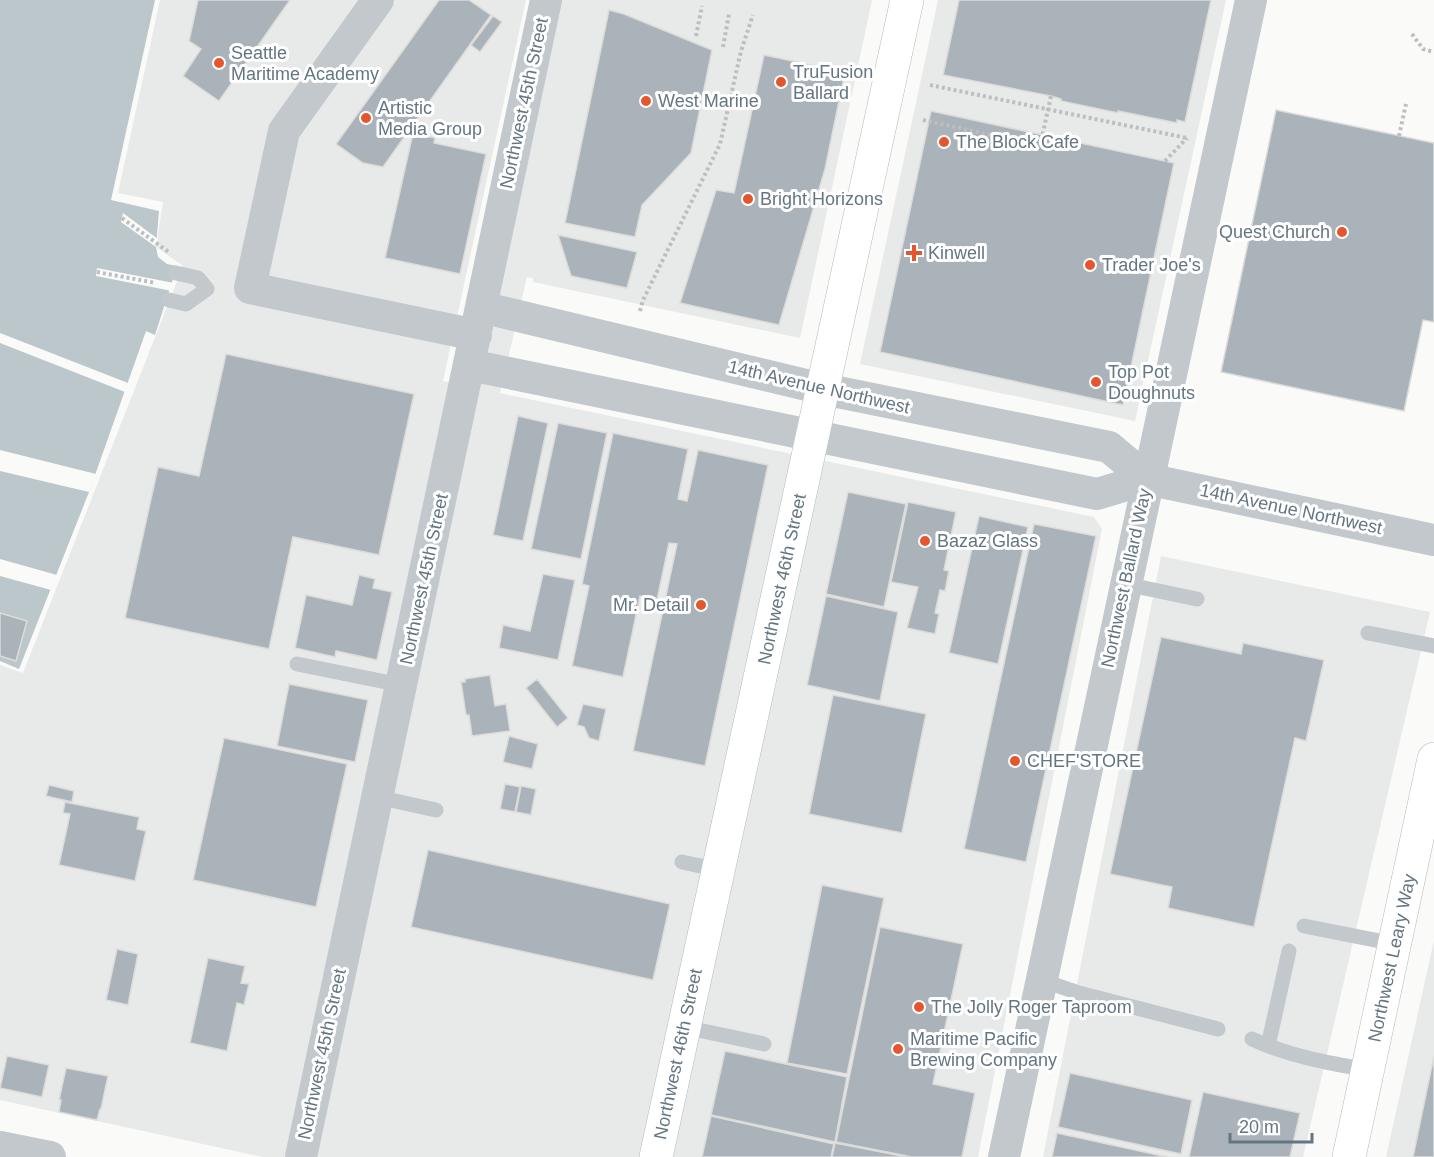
<svg xmlns="http://www.w3.org/2000/svg" width="1434" height="1157" viewBox="0 0 1434 1157" font-family="Helvetica,sans-serif">
<style>
.built{fill:#e8e9e9}
.water{fill:#bbc7cb}
.pier{fill:#fafaf8}
.building{fill:#aab3b9;stroke:#dcdcda;stroke-width:1.5}
.lines{fill:none;stroke-linecap:round;stroke-linejoin:round}
.secondary-casing{stroke:#b3babf;stroke-width:34}
.path{stroke:#bbbfc2;stroke-width:4;stroke-dasharray:3 3;stroke-linecap:butt}
.lane{stroke:#c3c8cc;stroke-width:15}
.street{stroke:#c3c8cc;stroke-width:32}
.secondary{stroke:#fff;stroke-width:33}
.path-bridge{stroke:#bbbfc2;stroke-width:4;stroke-dasharray:3 3;stroke-linecap:butt}
.poi-dot{fill:#e4572e;stroke:#fff;stroke-width:2}
.labels{text-anchor:middle;stroke-width:6;stroke-linejoin:round;paint-order:stroke}
.poi-label{font-size:18px;fill:#657683;stroke:#fff;text-anchor:start}
.street-label{font-size:18px;fill:#657683;stroke:#fff}
</style>
<rect width="100%" height="100%" fill="#fafaf8"/>
<path class="built" d="M160,0H526L443,381L471,387L552,0H872L800,338L533,282V278L527,277L500,393L1094,517L1102,529L978,1157H263L0,1100V665L23,673L183,266L156,247L163,202L118,193Z
M938,0H1226L1135,421L860,364Z
M1161,556L1430,612L1303,1157H1043Z
M1434,940V1157H1386Z"/>
<path class="water" d="M0,0H155L111,200L159,211L156,247L158,257L167,264L177,266L155,335L146,331L89,492L19,669L0,661Z"/>
<path class="pier" d="M123,213L158,239L156,247L121,222Z
M97,268L174,283L172,291L96,276Z
M0,333L128,383L125,392L0,343Z
M0,450L96,474L89,492L0,471Z
M0,559L57,575L51,590L0,576Z"/>
<path class="building" d="M198,0H290L219,101L183,76L201,49L189,41Z
M439,0H469L491,15L383,167L363,163L336,144Z
M959,0H1211L1185,122L1177,120V123L1118,111V113L1061,101V99L1051,96L943,75Z
M609,10L624,14L712,50L691,153L642,205L635,237L565,223Z
M493,16L502,22L480,52L471,45Z
M764,55L845,72L825,169L779,325L680,303L716,190L734,193Z
M1276,110L1434,143V322L1423,320L1404,411L1221,372Z
M931,111L1174,163L1123,405L880,352Z
M413,133L435,138L434,143L486,154L460,274L385,258Z
M558,235L637,252L627,288L571,276Z
M226,354L414,394L379,555L293,537L269,649L125,618L158,467L199,476Z
M518,416L548,423L523,541L493,535Z
M558,423L607,433L581,559L531,549Z
M613,433L688,449L678,499L687,501L698,450L768,465L705,766L633,751L677,544L669,543L657,600L640,596L623,677L572,666L589,586L582,584Z
M848,492L906,504L884,607L826,594Z
M908,502L956,512L944,570L949,571L945,591L940,590L935,613L939,614L935,634L907,628L918,587L891,582Z
M979,516L1028,527L998,664L949,653Z
M1034,524L1096,536L1026,862L964,849Z
M543,574L575,580L558,660L499,648L503,625L530,631Z
M359,575L375,579L373,588L392,592L377,660L336,651L335,657L295,648L306,595L352,605Z
M826,596L898,612L880,701L807,685Z
M0,613L27,621L16,661L0,656Z
M1161,637L1241,654L1243,643L1324,660L1306,741L1295,738L1254,927L1168,908L1172,887L1110,874Z
M490,675L495,706L506,704L510,731L472,736L469,715H466L461,682H465V679Z
M537,679L568,718L557,727L526,688Z
M289,684L368,700L355,762L277,746Z
M833,695L926,714L902,833L809,814Z
M583,704L606,709L599,741L589,738L584,727L577,725Z
M509,736L538,744L532,769L503,762Z
M224,738L347,764L316,907L193,880Z
M505,784L520,787L515,812L500,809Z
M49,785L74,791L72,802L46,796Z
M521,786L536,789L531,815L516,812Z
M65,802L139,817L137,829L146,831L135,881L59,865L70,814L63,813Z
M428,850L670,904L653,980L411,927Z
M822,885L884,898L847,1074L787,1063Z
M880,927L963,944L933,1084L975,1093L962,1157H912L836,1142Z
M117,949L138,954L128,1005L106,1000Z
M208,958L245,966L241,983L249,984L244,1005L237,1003L227,1051L190,1043Z
M725,1051L847,1077L835,1142L711,1115Z
M7,1056L49,1065L42,1097L0,1088Z
M1434,1056V1157H1413Z
M66,1068L108,1076L101,1109H100L97,1120L59,1112L61,1100H59Z
M1070,1073L1192,1100L1181,1154L1058,1127Z
M1203,1092L1300,1113L1290,1157H1189Z
M711,1116L834,1144L831,1157H702Z
M1057,1133L1167,1157H1052Z
M835,1143L907,1157H832Z"/>
<g class="lines">
<defs>
<path id="secondary" d="M656,1157L907,0
M1349,1157L1434,759"/>
</defs>
<use href="#secondary" class="secondary-casing"/>
<path class="path" d="M1412,34L1423,49L1434,52
M696,36L702,6
M723,47L729,14
M930,85L1187,138
M923,120L1040,146
M1399,136L1406,104
M1165,161L1187,138
M122,218L170,253
M97,272L156,283
M640,311L643,300L720,144L741,51L753,15"/>
<path class="lane" d="M169,300L186,304L207,289L198,278L176,273
M1125,584L1197,599
M1368,633L1434,646
M297,664L401,685
M377,797L436,810
M682,862L719,870
M1304,926L1395,944
M1041,980L1079,993L1218,1029
M684,1027L764,1044
M1252,1039C1289,1056 1328,1063 1368,1070
M1268,1046L1289,951"/>
<path class="street" d="M378,0L284,131L250,288L476,335
M481,307L823,389L1109,447L1147,479L1434,540
M470,365L1097,494L1147,479
M0,1147L50,1157
M301,1157L546,0
M1004,1157L1251,0"/>
<use href="#secondary" class="secondary"/>
<path class="path-bridge" d="M1040,146L1051,96"/>
</g>
<g class="poi-dot">
<circle cx="219" cy="63" r="6"/>
<circle cx="781" cy="82" r="6"/>
<circle cx="646" cy="101" r="6"/>
<circle cx="366" cy="118" r="6"/>
<circle cx="944" cy="142" r="6"/>
<circle cx="748" cy="199" r="6"/>
<circle cx="1342" cy="232" r="6"/>
<path d="M911 244h6v6h6v6h-6v6h-6v-6h-6v-6h6z"/>
<circle cx="1090" cy="265" r="6"/>
<circle cx="1096" cy="382" r="6"/>
<circle cx="925" cy="541" r="6"/>
<circle cx="701" cy="605" r="6"/>
<circle cx="1015" cy="761" r="6"/>
<circle cx="919" cy="1007" r="6"/>
<circle cx="898" cy="1049" r="6"/>
</g>
<g class="labels">
<g class="poi-label">
<text x="231" y="59">Seattle<tspan x="231" dy="21">Maritime Academy</tspan></text>
<text x="793" y="78">TruFusion<tspan x="793" dy="21">Ballard</tspan></text>
<text x="658" y="107">West Marine</text>
<text x="378" y="114">Artistic<tspan x="378" dy="21">Media Group</tspan></text>
<text x="956" y="148">The Block Cafe</text>
<text x="760" y="205">Bright Horizons</text>
<text x="1330" y="238" text-anchor="end">Quest Church</text>
<text x="928" y="259">Kinwell</text>
<text x="1102" y="271">Trader Joe's</text>
<text x="1108" y="378">Top Pot<tspan x="1108" dy="21">Doughnuts</tspan></text>
<text x="937" y="547">Bazaz Glass</text>
<text x="689" y="611" text-anchor="end">Mr. Detail</text>
<text x="1027" y="767">CHEF'STORE</text>
<text x="931" y="1013">The Jolly Roger Taproom</text>
<text x="910" y="1045">Maritime Pacific<tspan x="910" dy="21">Brewing Company</tspan></text>
</g>
<g class="street-label">
<text transform="translate(524 103) rotate(-78)" y="6">Northwest 45th Street</text>
<text transform="translate(819 387) rotate(13)" y="6">14th Avenue Northwest</text>
<text transform="translate(1291 509) rotate(12)" y="6">14th Avenue Northwest</text>
<text transform="translate(1126 578) rotate(-78)" y="6">Northwest Ballard Way</text>
<text transform="translate(424 579) rotate(-78)" y="6">Northwest 45th Street</text>
<text transform="translate(782 579) rotate(-78)" y="6">Northwest 46th Street</text>
<text transform="translate(1392 958) rotate(-78)" y="6">Northwest Leary Way</text>
<text transform="translate(322 1054) rotate(-78)" y="6">Northwest 45th Street</text>
<text transform="translate(678 1054) rotate(-78)" y="6">Northwest 46th Street</text>
</g>
</g>
<path d="M1230 1133v9h82v-9" fill="none" stroke="#657683" stroke-width="3"/>
<text x="1239" y="1133" font-size="18" fill="#657683" stroke="#ffffff" stroke-width="4.5" paint-order="stroke">20 m</text>
</svg>
